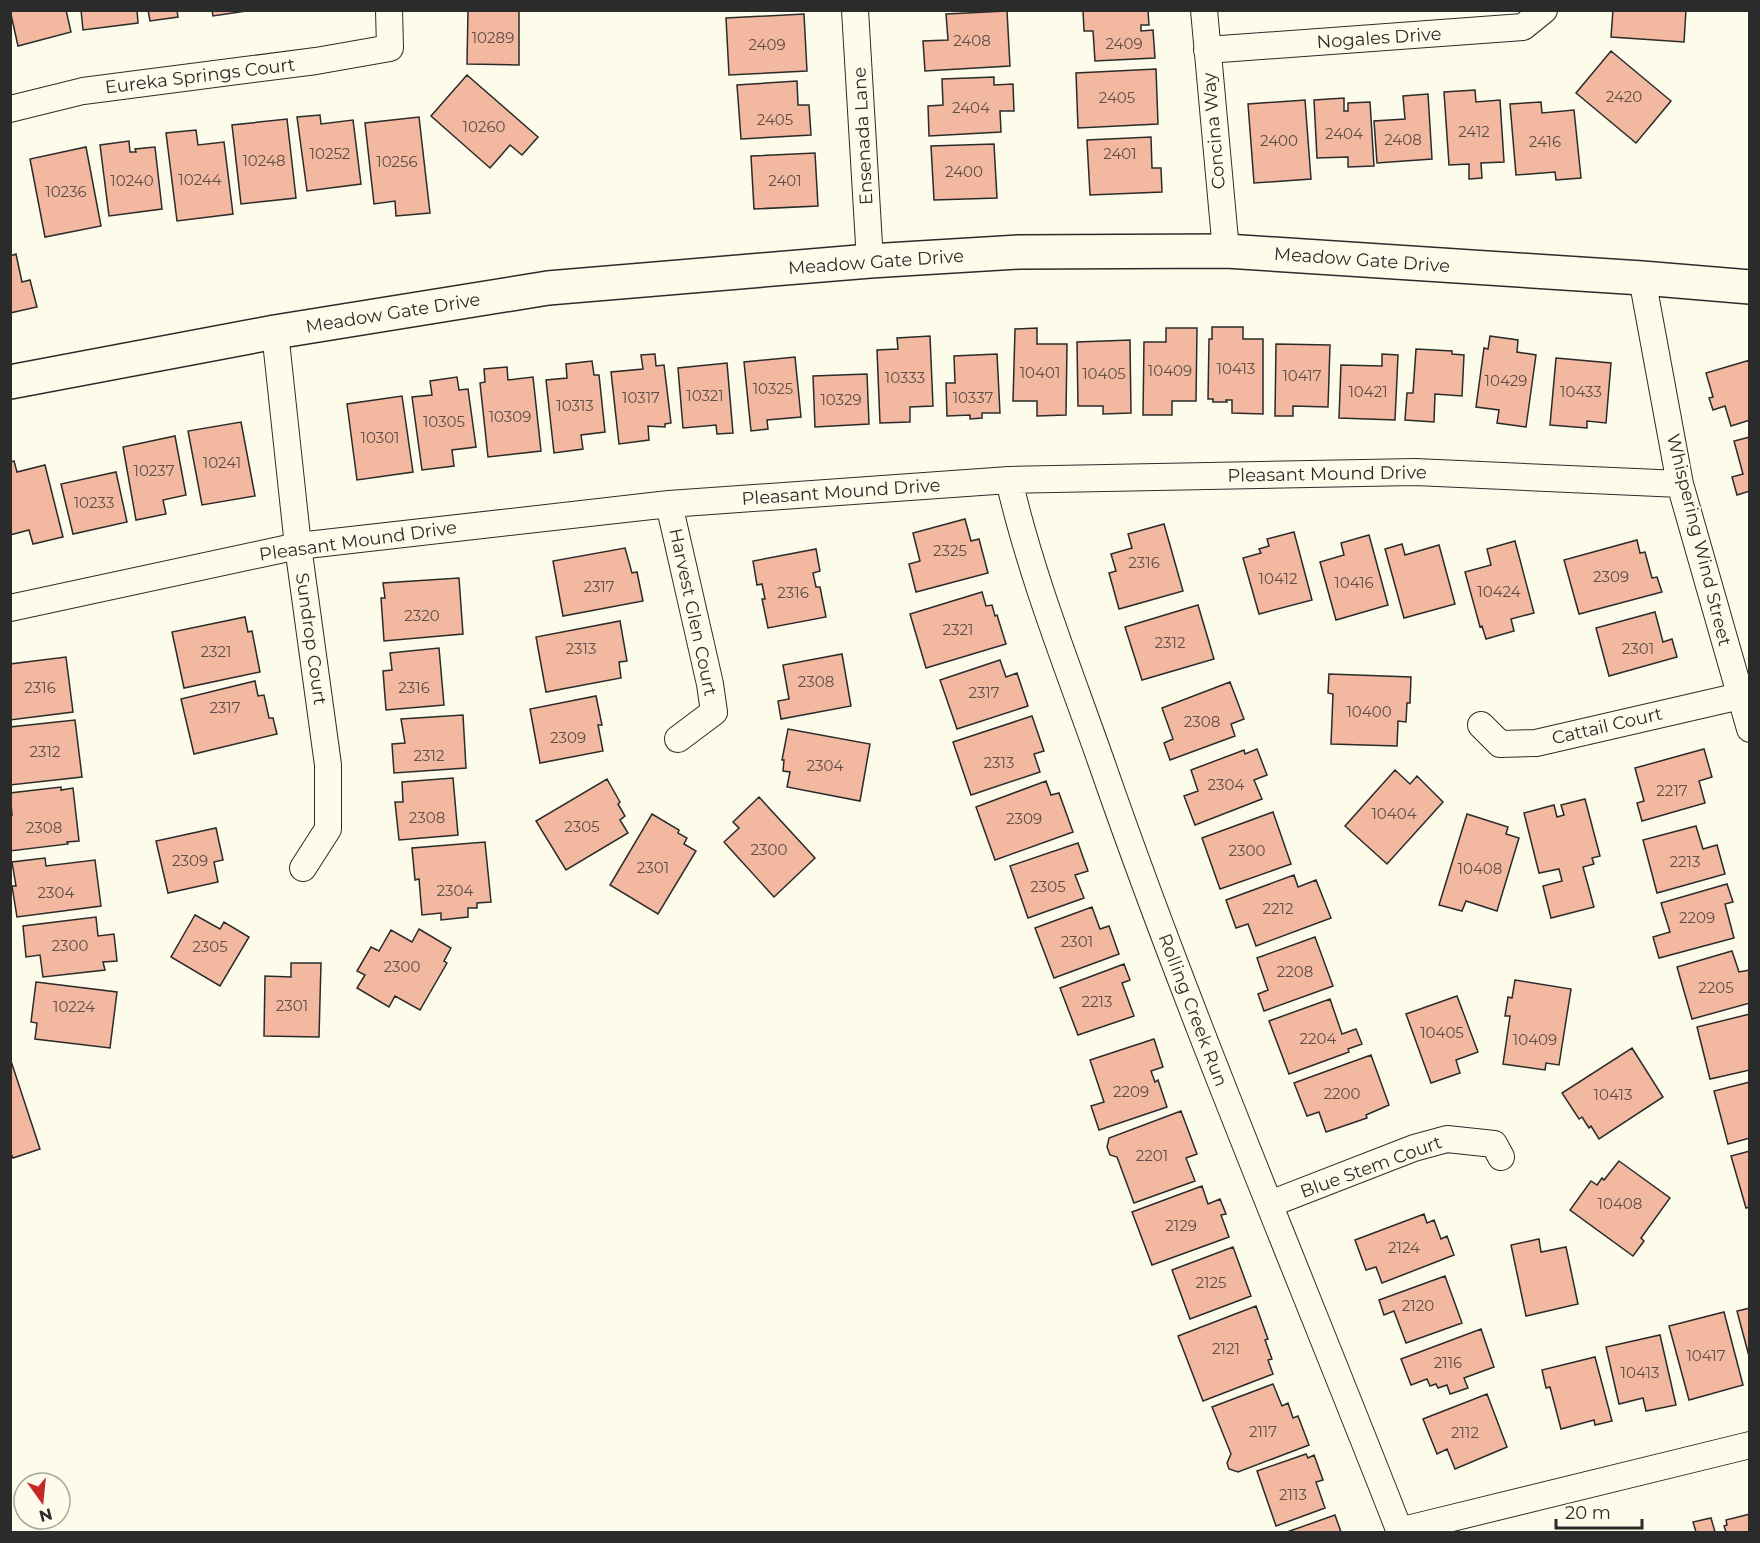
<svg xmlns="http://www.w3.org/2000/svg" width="1760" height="1543" viewBox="0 0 1760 1543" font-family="Montserrat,sans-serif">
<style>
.building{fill:#f2b8a0;stroke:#2b2b2b;stroke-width:1.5}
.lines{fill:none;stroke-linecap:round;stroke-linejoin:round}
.street-casing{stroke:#2b2b2b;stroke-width:28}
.secondary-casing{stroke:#2b2b2b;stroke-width:36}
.street{stroke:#fdfbea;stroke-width:26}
.secondary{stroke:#fdfbea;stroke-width:33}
.labels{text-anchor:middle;stroke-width:4.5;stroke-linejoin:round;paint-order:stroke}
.number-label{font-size:15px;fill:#5d4e48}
.street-label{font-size:18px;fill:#2b2b2b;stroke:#fdfbea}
</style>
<rect width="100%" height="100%" fill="#fdfbea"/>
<path class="building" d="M10,10H66L71,32L18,46Z
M81,10H137L138,23L83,30Z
M148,10H177L178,17L150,21Z
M212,10H253L213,16Z
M468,10L519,11V65L467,64Z
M1083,10H1148L1149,25H1141V31L1153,30L1155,58L1095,61L1093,31H1084Z
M1613,10H1686L1684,42L1611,37Z
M1007,11L1010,66L925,71L923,41L948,40L946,14Z
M804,14L807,71L729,75L726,18Z
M1611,51L1671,101L1636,143L1576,93Z
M1156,69L1158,124L1078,128L1076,73Z
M467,75L538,137L522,155L510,145L490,168L431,116Z
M994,77V85L1013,84L1014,111H1000L1001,132L929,136L928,106L943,105L942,79Z
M797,81L798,105H809L811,135L741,139L737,85Z
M1475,90L1476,102L1500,100L1504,162L1481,163L1482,178L1469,179V164L1449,165L1444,92Z
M1428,94L1432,159L1377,163L1374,121L1405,119L1403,96Z
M1344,98V111H1348V103L1370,102L1374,166L1348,167V157L1317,158L1314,100Z
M1305,100L1311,179L1254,183L1248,104Z
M1541,102L1542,113L1574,110L1581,178L1556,180L1555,172L1516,175L1510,104Z
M320,115L321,124L353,120L361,184L307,191L297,117Z
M419,117L430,213L396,216L395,201L374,204L365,123Z
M287,119L296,198L241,204L232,125Z
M196,130L198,145L224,142L233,214L177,221L166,133Z
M1151,137L1152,168H1161L1162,192L1090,195L1087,140Z
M129,141L130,152H136L135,149L155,147L162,209L109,216L100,145Z
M994,144L997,198L934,200L931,146Z
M86,147L101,226L45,237L30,159Z
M815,153L818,206L754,209L751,156Z
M16,254L22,282L30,280L37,307L10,313V256Z
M1212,327H1243V339H1263V414L1232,413V400H1226L1227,402H1213V399H1208L1209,339H1212Z
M1037,328V344H1067L1066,415L1037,416V401H1013L1015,329Z
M1166,328H1197L1196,401H1172V415H1143L1144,342H1166Z
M930,336L933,406L910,407V422L880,423L877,350L898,349L897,338Z
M1490,336L1518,340L1517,352L1536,355L1526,427L1497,423L1499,410L1476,407L1484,348L1488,349Z
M1130,340L1131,413L1103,414V406H1078L1077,342Z
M1276,344L1330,345L1328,407L1293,406V416H1275Z
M1416,349L1452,351V354L1464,355L1462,396L1435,394L1434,422L1405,420L1407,393H1413Z
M655,354L656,366L664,365L671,423L665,424V427L648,426L649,440L619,444L611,372L643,369L641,355Z
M997,354L1000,413H982V418L970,419V415L947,416L946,383H955L954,356Z
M1382,354L1398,355L1395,420L1339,418L1341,365L1382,366Z
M795,357L801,417L767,420L768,429L751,431L744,362Z
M1556,358L1611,363L1606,423L1587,421V428L1550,425Z
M1750,360V420L1731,426L1725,406L1713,410L1709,398L1713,397L1706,373Z
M592,361L594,375H599L605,432L581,435L583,449L554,453L546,380L567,378L566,364Z
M727,363L733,433L717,434L716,425L683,428L678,368Z
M507,367L508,380L533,377L541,451L488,457L480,383L485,382L484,369Z
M867,374L869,424L815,427L813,376Z
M457,377L459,390L468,389L476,447L452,450L454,466L422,470L412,397L432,395L430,381Z
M402,396L413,472L357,480L347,404Z
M241,422L255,496L202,505L188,431Z
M175,436L186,495L163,500L166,514L136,520L123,447Z
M1750,437V491L1737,495L1732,477L1743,474L1734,441Z
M14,461L17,472L45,465L63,537L33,544L29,530L10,535V462Z
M116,472L127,522L73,534L61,484Z
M965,519L971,541L979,539L988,573L916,592L909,564L920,561L913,533Z
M1164,524L1183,591L1119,609L1109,573L1116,571L1111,554L1132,548L1128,534Z
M1294,532L1312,600L1259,614L1243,558L1261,553L1259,549L1269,546L1267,539Z
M1369,535L1388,605L1336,620L1320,562L1344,555L1341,543Z
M1637,540L1640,553L1645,552L1652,578L1657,577L1662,592L1579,614L1564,560Z
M1515,541L1534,613L1511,619L1514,631L1486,639L1482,626L1480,627L1465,572L1491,565L1487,549Z
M1402,544L1405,555L1439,545L1455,604L1404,618L1385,549Z
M625,548L632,573L637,572L643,601L563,616L553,561Z
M816,549L820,571L813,573L816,587H820L826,617L768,628L762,599H765L762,584L757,585L753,561Z
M459,578L463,634L384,641L381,598H385L383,583Z
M982,592L986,606L992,605L995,616L997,615L1006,644L926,668L910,614Z
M1198,605L1214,659L1142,680L1125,627Z
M1655,612L1663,642L1672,639L1677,657L1609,676L1596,628Z
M245,617L248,632L252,631L260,672L184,688L172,632Z
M620,621L627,661L619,662L621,678L546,692L536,637Z
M439,648L444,705L386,710L383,671L392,670L390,653Z
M842,654L851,706L781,719L778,701L789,699L783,665Z
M66,657L73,712L10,720V664Z
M1000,660L1006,677L1017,673L1028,706L957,729L940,680Z
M1329,674L1411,677L1410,703H1407L1406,722L1398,721L1397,746L1331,744L1333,694L1328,693Z
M255,681L258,696L264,695L269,718H273L277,734L194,754L181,699Z
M1230,682L1244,719L1231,724L1235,736L1170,760L1164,743L1173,739L1162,708Z
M596,696L602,725H598L603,751L540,763L530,709Z
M463,715L466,768L394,773L392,744L405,743L401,719Z
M1032,716L1044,751L1034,754L1040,772L971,795L953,742Z
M75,720L82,777L10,785V727Z
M788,729L870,744L860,801L787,787L790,772L783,771L784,760H782Z
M1257,749L1267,775L1254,780L1262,799L1195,825L1184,796L1198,791L1191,770L1244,750L1245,754Z
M1704,749L1712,777L1699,781L1705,803L1642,821L1637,803L1644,801L1635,768Z
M1395,770L1410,784L1417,776L1443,802L1387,864L1345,826Z
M453,778L458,835L399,840L395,802H403L402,782Z
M607,779L620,802L618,804L625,816L620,820L628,833L566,870L536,821Z
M1046,781L1051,795L1059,793L1073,832L995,860L976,807Z
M61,787V790L73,788L79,841L67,842L68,844L10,851V816L12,815L10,793Z
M759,797L815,858L774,897L724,842L739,828L733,822Z
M1585,799L1600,856L1592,858L1594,864L1583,867L1594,907L1551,918L1543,886L1562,881L1559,869L1539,873L1524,813L1554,805L1557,817L1564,815L1561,805Z
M1273,812L1291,864L1220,889L1202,838Z
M652,814L679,830L678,833L687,838L684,844L696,851L658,914L610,885Z
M1467,814L1508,827L1506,834L1519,838L1497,911L1466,901L1462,911L1439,905Z
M1696,826L1703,849L1717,845L1725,874L1657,893L1643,840Z
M216,828L223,860L214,862L218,882L168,893L156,841Z
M485,842L491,902L477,903V908H468V917L441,920V913L422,915L419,879L415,880L412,848Z
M1078,843L1088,871L1075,875L1084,898L1028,918L1010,866Z
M45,858L46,866L95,860L101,906L17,917L12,886H16L12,862Z
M1294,875L1298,887L1316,880L1331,918L1256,946L1248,924L1236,928L1226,900Z
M1727,884L1733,902L1725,904L1734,938L1659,958L1653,937L1670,932L1661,903Z
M1092,907L1100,929L1109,926L1119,954L1054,978L1035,928Z
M195,915L220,929L224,922L249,937L220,986L171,957Z
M96,917L98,936L114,934L117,961L103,962L105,970L43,977L40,955L26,957L23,926Z
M419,929L451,948L444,961L447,963L420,1010L395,996L389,1007L357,988L365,975L357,971L371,947L379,951L391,930L412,942Z
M1315,937L1333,986L1264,1011L1258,994L1268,990L1257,958Z
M1732,951L1739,972L1750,970V1003L1692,1019L1677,967Z
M291,963H321L319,1037L264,1036L265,976L291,977Z
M1124,964L1130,980L1122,983L1134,1016L1078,1035L1060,988Z
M1515,980L1571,989L1559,1065L1546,1063L1545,1070L1503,1064L1510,1016H1505L1508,997L1512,998Z
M36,982L117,992L110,1048L35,1039L37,1023L31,1022Z
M1457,996L1478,1052L1456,1060L1460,1073L1431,1083L1406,1014Z
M1330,999L1342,1034L1356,1029L1362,1044L1348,1049L1349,1052L1289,1074L1269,1021Z
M1750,1014V1070L1710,1079L1697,1027Z
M1154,1039L1163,1067L1151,1071L1155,1082L1158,1080L1167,1107L1099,1130L1091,1106L1104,1102L1090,1060Z
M1632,1048L1663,1097L1599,1139L1591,1126L1589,1128L1582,1117L1579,1119L1562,1093Z
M1371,1055L1389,1105L1366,1115L1367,1118L1326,1132L1319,1112L1307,1116L1294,1083Z
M11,1061L40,1149L13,1158L10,1152Z
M1750,1082V1138L1728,1144L1714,1091Z
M1181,1111L1197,1154L1186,1158L1195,1181L1134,1203L1117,1157L1110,1155L1107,1147L1109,1138Z
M1750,1151V1207L1746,1208L1731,1156Z
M1619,1161L1670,1198L1641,1238L1644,1241L1633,1256L1570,1210L1591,1181L1597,1185L1602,1178L1604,1180Z
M1202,1186L1208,1204L1220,1199L1226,1214L1221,1215L1229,1237L1152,1265L1132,1212Z
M1424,1214L1427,1223L1434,1220L1441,1239L1447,1236L1454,1255L1382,1283L1376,1267L1366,1270L1355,1240Z
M1539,1239L1541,1252L1566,1247L1578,1304L1526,1316L1511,1245Z
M1233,1247L1251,1296L1190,1319L1172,1270Z
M1445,1276L1462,1323L1406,1343L1394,1311L1384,1315L1379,1300Z
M1256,1306L1268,1339L1265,1340L1272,1359L1268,1360L1273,1374L1203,1401L1178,1336Z
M1750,1308V1360L1737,1311Z
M1724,1312L1743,1385L1689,1400L1669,1326Z
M1481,1329L1494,1367L1464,1378L1468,1388L1450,1394L1447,1385L1438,1388L1436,1384L1430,1386L1427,1379L1411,1385L1401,1359Z
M1660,1335L1676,1405L1646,1411L1643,1398L1619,1404L1606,1347Z
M1595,1357L1612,1421L1595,1425L1594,1420L1561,1429L1550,1387L1546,1388L1542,1370Z
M1273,1384L1282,1406L1288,1403L1293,1418L1298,1416L1309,1445L1238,1472L1229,1469L1227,1463L1231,1454L1212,1407Z
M1487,1394L1507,1447L1455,1469L1447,1449L1437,1454L1423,1419Z
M1306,1454L1308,1458L1314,1455L1323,1480L1316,1482L1325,1508L1276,1526L1257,1471Z
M1750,1514V1532H1726L1724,1526L1727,1525L1726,1520Z
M1335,1515L1341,1532H1287Z
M1711,1518L1715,1532H1696L1693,1522Z"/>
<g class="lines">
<defs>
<path id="street" d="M855,10L870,261
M1204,10L1226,251
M1207,50L1523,27L1544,10
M10,109L83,91L316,61L390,48L389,10
M1642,278L1680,484L1750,729
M275,332L298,546L328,765V829L303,868
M1009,480C1031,576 1069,670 1102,764C1192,1023 1300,1276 1400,1532
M669,504L710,684L714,712L678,739
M10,608L298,546L669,504L1009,480L1415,472L1680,484
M1481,725L1500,744L1536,743L1740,696
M1270,1204L1414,1148L1447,1139L1494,1144L1501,1157
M1399,1531L1750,1445"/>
<path id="secondary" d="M10,382L275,332L548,288L870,261L1019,252L1226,251L1642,278L1750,287"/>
</defs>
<use href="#street" class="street-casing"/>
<use href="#secondary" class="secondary-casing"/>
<use href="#street" class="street"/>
<use href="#secondary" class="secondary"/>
</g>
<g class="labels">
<g class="number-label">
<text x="493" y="43">10289</text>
<text x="972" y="46">2408</text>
<text x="1124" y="49">2409</text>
<text x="767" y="50">2409</text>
<text x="1624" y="102">2420</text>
<text x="1117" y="103">2405</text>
<text x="971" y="113">2404</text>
<text x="775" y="125">2405</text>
<text x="484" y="132">10260</text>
<text x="1474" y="137">2412</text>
<text x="1344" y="139">2404</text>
<text x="1403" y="145">2408</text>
<text x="1279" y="146">2400</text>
<text x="1545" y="147">2416</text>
<text x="330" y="159">10252</text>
<text x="1120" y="159">2401</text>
<text x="264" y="166">10248</text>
<text x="397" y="167">10256</text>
<text x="964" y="177">2400</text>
<text x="200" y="185">10244</text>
<text x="132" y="186">10240</text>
<text x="785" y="186">2401</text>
<text x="66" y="197">10236</text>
<text x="1236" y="374">10413</text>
<text x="1170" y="376">10409</text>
<text x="1040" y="378">10401</text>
<text x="1104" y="379">10405</text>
<text x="1302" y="381">10417</text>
<text x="905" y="383">10333</text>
<text x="1506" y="386">10429</text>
<text x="773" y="394">10325</text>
<text x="1368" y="397">10421</text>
<text x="1581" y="397">10433</text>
<text x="705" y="401">10321</text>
<text x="641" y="403">10317</text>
<text x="973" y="403">10337</text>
<text x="841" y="405">10329</text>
<text x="575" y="411">10313</text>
<text x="510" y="422">10309</text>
<text x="444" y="427">10305</text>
<text x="380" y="443">10301</text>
<text x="222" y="468">10241</text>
<text x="154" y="476">10237</text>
<text x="94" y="508">10233</text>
<text x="950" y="556">2325</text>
<text x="1144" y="568">2316</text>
<text x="1611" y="582">2309</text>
<text x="1278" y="584">10412</text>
<text x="1354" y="588">10416</text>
<text x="599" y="592">2317</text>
<text x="1499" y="597">10424</text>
<text x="793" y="598">2316</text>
<text x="422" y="621">2320</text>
<text x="958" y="635">2321</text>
<text x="1170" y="648">2312</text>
<text x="581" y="654">2313</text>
<text x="1638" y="654">2301</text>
<text x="216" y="657">2321</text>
<text x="816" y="687">2308</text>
<text x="40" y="693">2316</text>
<text x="414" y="693">2316</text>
<text x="984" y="698">2317</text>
<text x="225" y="713">2317</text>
<text x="1369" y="717">10400</text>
<text x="1202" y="727">2308</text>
<text x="568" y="743">2309</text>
<text x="45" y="757">2312</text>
<text x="429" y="761">2312</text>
<text x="999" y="768">2313</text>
<text x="825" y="771">2304</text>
<text x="1226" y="790">2304</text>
<text x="1672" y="796">2217</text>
<text x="1394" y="819">10404</text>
<text x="427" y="823">2308</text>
<text x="1024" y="824">2309</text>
<text x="582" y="832">2305</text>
<text x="44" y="833">2308</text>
<text x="769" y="855">2300</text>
<text x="1247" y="856">2300</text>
<text x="190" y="866">2309</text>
<text x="1685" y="867">2213</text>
<text x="653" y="873">2301</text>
<text x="1480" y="874">10408</text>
<text x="1048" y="892">2305</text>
<text x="455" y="896">2304</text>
<text x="56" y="898">2304</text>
<text x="1278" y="914">2212</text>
<text x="1697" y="923">2209</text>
<text x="1077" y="947">2301</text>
<text x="70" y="951">2300</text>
<text x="210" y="952">2305</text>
<text x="402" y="972">2300</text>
<text x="1295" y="977">2208</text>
<text x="1716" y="993">2205</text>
<text x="1097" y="1007">2213</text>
<text x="292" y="1011">2301</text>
<text x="74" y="1012">10224</text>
<text x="1442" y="1038">10405</text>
<text x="1318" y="1044">2204</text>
<text x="1535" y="1045">10409</text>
<text x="1131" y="1097">2209</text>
<text x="1342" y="1099">2200</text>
<text x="1613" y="1100">10413</text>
<text x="1152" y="1161">2201</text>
<text x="1620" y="1209">10408</text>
<text x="1181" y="1231">2129</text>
<text x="1404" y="1253">2124</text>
<text x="1211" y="1288">2125</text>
<text x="1418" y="1311">2120</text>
<text x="1226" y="1354">2121</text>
<text x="1706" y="1361">10417</text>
<text x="1448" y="1368">2116</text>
<text x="1640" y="1378">10413</text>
<text x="1263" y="1437">2117</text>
<text x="1465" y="1438">2112</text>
<text x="1293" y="1500">2113</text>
</g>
<g class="street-label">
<text transform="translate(1379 38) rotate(-4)" y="6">Nogales Drive</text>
<text transform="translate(200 76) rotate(-7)" y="6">Eureka Springs Court</text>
<text transform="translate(1214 131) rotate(-95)" y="6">Concina Way</text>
<text transform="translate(863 136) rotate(-93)" y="6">Ensenada Lane</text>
<text transform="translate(1362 260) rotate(4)" y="6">Meadow Gate Drive</text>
<text transform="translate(876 262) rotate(-4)" y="6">Meadow Gate Drive</text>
<text transform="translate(393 313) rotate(-9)" y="6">Meadow Gate Drive</text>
<text transform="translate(1327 474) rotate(-1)" y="6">Pleasant Mound Drive</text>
<text transform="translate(841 492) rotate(-4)" y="6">Pleasant Mound Drive</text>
<text transform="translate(1699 540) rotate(76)" y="6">Whispering Wind Street</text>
<text transform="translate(358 541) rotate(-8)" y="6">Pleasant Mound Drive</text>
<text transform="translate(693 612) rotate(78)" y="6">Harvest Glen Court</text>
<text transform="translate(311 639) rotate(82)" y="6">Sundrop Court</text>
<text transform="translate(1607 726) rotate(-13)" y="6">Cattail Court</text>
<text transform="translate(1193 1010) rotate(69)" y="6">Rolling Creek Run</text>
<text transform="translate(1371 1167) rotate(-20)" y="6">Blue Stem Court</text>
</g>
</g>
<rect width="1760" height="1543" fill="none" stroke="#2b2b2b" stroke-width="24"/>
<g transform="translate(42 1501) rotate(165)"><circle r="28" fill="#fdfbea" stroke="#a9a89e" stroke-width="1.5"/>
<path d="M0-4.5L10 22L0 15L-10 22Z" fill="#c62828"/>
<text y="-9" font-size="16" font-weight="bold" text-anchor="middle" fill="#2b2b2b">N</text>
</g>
<path d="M1556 1519v9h86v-9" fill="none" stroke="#2b2b2b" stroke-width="3"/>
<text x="1565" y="1519" font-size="18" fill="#2b2b2b" stroke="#fdfbea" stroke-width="4.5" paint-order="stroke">20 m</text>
</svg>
